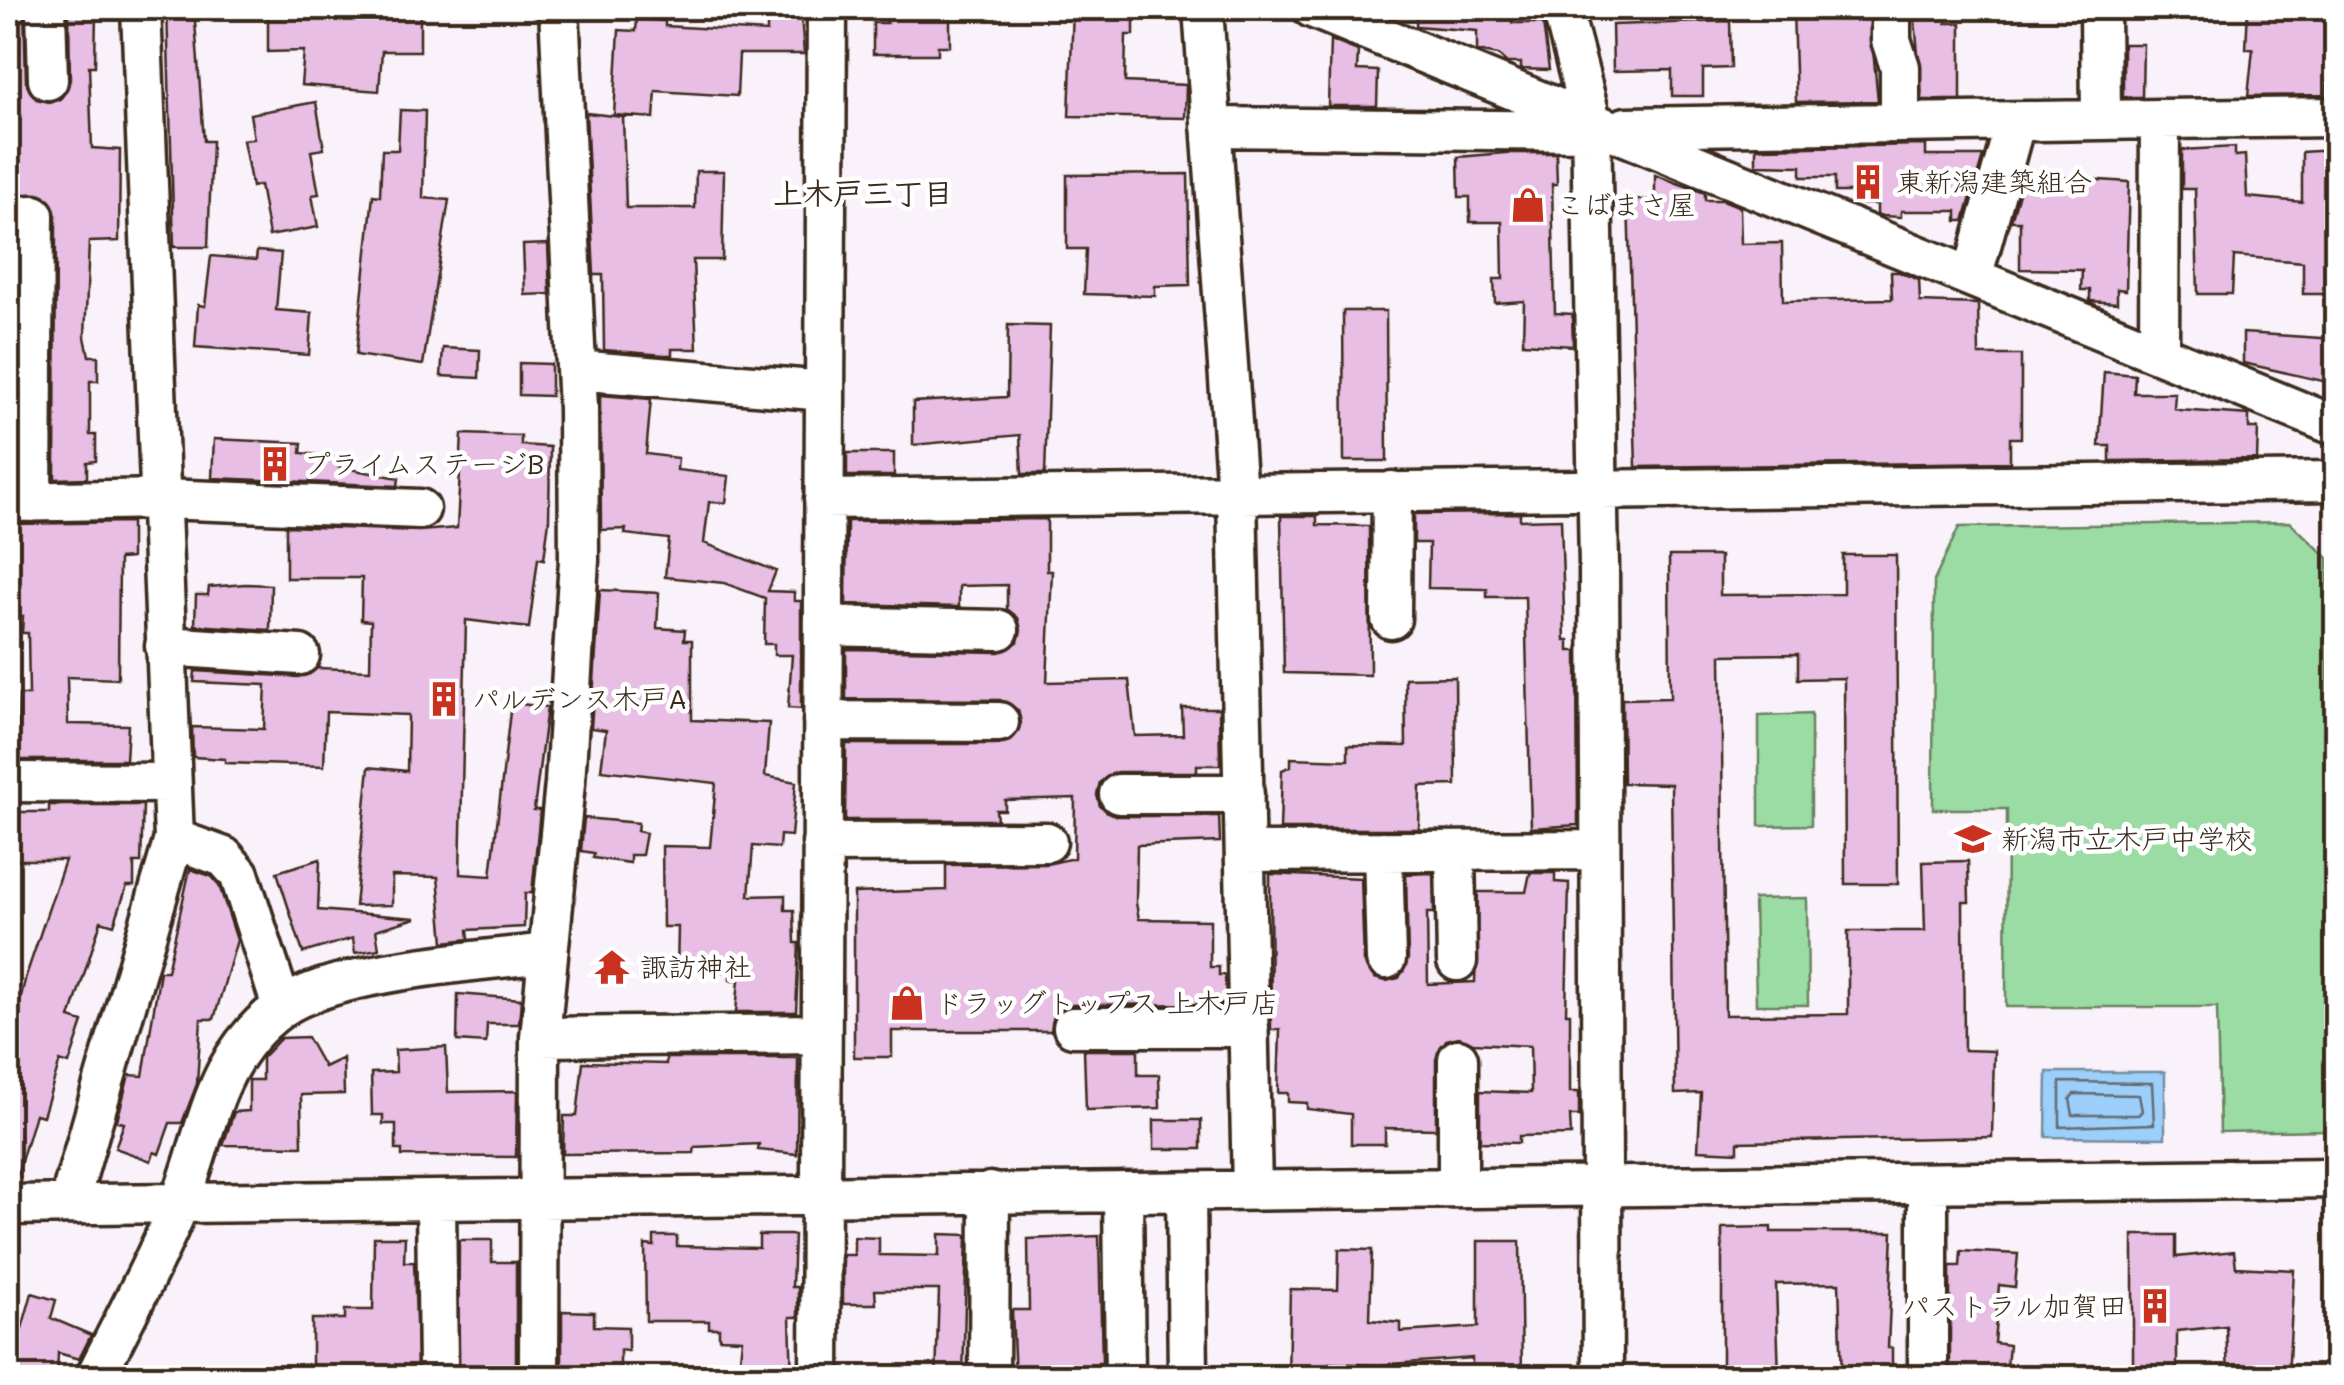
<svg xmlns="http://www.w3.org/2000/svg" width="2344" height="1385" viewBox="0 0 2344 1385" font-family="Mali,'Klee One',sans-serif">
<style>
.green{fill:#9bdba4;stroke:#6b8261;stroke-width:2.5}
.water{fill:#9ccff9;stroke:#758da1;stroke-width:2.5}
.lines{fill:none;stroke-linecap:round;stroke-linejoin:round}
.shore{stroke:#626c76;stroke-width:2.5}
.building{fill:#e8bee4;stroke:#3b2a1e;stroke-width:2.5}
.minor-casing{stroke:#3b2a1e;stroke-width:45}
.minor{stroke:#fff;stroke-width:38}
.labels{text-anchor:middle;stroke-width:9;stroke-linejoin:round;paint-order:stroke}
.poi-label{font-size:28px;fill:#3b2a1e;stroke:#fff;text-anchor:start}
.neighbourhood-label{font-size:30px;font-weight:bold;fill:#3b2a1e;stroke:#fff}
</style>
<rect width="100%" height="100%" fill="#faf2fa"/>
<filter id="ink" filterUnits="userSpaceOnUse"><feTurbulence type="fractalNoise" baseFrequency=".01" numOctaves="2"/><feDisplacementMap in="SourceGraphic" scale="20" xChannelSelector="R" yChannelSelector="G"/><feConvolveMatrix kernelMatrix="1 2 1 2 8 2 1 2 1" color-interpolation-filters="sRGB"/></filter>
<g filter="url(#ink)">
<path class="green" d="M2290,522L2328,558L2327,1130L2220,1132L2217,1007H2006L2007,809H1933L1934,581L1959,527Z
M1811,714V825L1759,826V716Z
M1807,898L1808,1005H1756L1754,899Z"/>
<path class="water" d="M2047,1072H2165V1138L2046,1137Z"/>
<g class="lines">
<path class="shore" d="M2060,1082L2152,1083L2154,1124L2060,1127Z
M2074,1094L2139,1095L2142,1111L2138,1115H2073L2070,1099Z"/>
</g>
<path class="building" d="M8,8H24L26,82L36,99L48,102L61,99L70,80L69,11L96,12L95,66H89L92,148L120,150L119,241L89,242L85,337L89,356H98V381H90V435H96V461L87,462V478L55,479L56,215L44,195L8,194Z
M167,8H194L204,141H212L208,247H174Z
M268,8H420V51H382L379,91L301,85L304,51L268,52Z
M1073,8H1134V35H1126L1125,82L1186,85L1185,118L1069,116Z
M1417,8H1512V23H1543L1549,70L1521,69V63H1507L1498,55L1477,51V31L1416,26Z
M1833,8H1869L1878,101L1796,102L1793,10Z
M1914,8H1946V23H1961V100H1922Z
M2248,8H2336V80H2327L2326,95L2248,96L2253,49H2246Z
M950,11V46H938V54H873V23H887V17H906V12Z
M767,15H801L804,54H739L737,96L656,91L654,118L614,115L619,30L636,31L637,19L665,21V26L767,32Z
M1730,21L1731,68L1703,69V96H1672V70L1613,71L1612,25Z
M1330,40L1358,51L1357,70L1378,71L1377,106H1328Z
M2123,44H2143L2142,97H2123Z
M316,102L324,149L311,151L319,194L312,195L318,227L269,236L260,185L252,187L243,140L254,139L250,114Z
M400,110L425,111L423,198L449,200L423,365L356,355L373,195L380,196L382,150H398Z
M586,113L623,117L626,208H695L696,171H724L722,260H693L697,349H672V355H664L604,350L603,275H594Z
M1926,145V156H1983L1964,221H1957V211H1901V217L1882,216L1877,214V204H1863V192H1835V177H1801V166L1756,165V148Z
M2235,147V156L2245,155L2247,197L2302,202V152L2331,150L2335,226H2328L2329,294H2303V262L2234,256L2232,294H2198L2195,189H2182V150Z
M1505,153H1556L1557,184H1552L1555,313L1572,314L1573,346L1523,343L1524,301L1495,303L1494,279H1503L1502,222H1470V197H1459L1458,157Z
M1188,174L1190,285L1155,286V296L1084,294L1086,249H1067V175Z
M1655,175L1705,193V200H1723L1740,207L1741,244L1782,243L1783,301L1892,299L1891,272H1899L1919,280L1920,302L1978,304L1979,355H2021V438H2010V462L1636,467L1628,200H1655Z
M2024,175L2129,182L2126,290L2117,289V303L2090,301V290H2081L2082,270L2020,269V221H2011Z
M548,244L550,294L525,295L523,245Z
M257,251L281,253L276,310L312,313L309,355L195,347L198,305L205,306L211,256L256,260Z
M1343,311H1386L1387,461H1344Z
M1008,325L1050,326L1045,474H1022L1020,435L913,445V402L1007,397Z
M2243,333L2336,339V384L2243,363Z
M443,348L480,350L479,378L441,376Z
M519,363L551,364V396L519,395Z
M2104,372L2135,375L2134,393H2175L2174,408L2179,410L2249,415V428H2258L2257,459L2110,461V446H2099Z
M600,395L651,399L646,454L678,458L677,470L729,476L726,503L709,502L704,543L776,571L768,591L794,592V601H801V709L788,708L792,655H774V644H764L765,598L724,583L665,577L669,539L625,534L626,529L601,530Z
M462,434L521,436V445L550,447L549,520L544,559L538,558L529,628L466,620L460,874L491,876L511,703L547,707L534,810H540L532,893H525L524,927L468,930L469,939L444,942L438,877L392,876V905L355,906L369,767L407,771L408,715L326,712L324,766L225,763V759L193,757L192,727L264,729L266,685L194,682L195,671L298,677L318,668L370,670L371,621L361,620L362,578H286V526L419,531L457,528Z
M214,439L302,443L301,453L338,457V467L399,478L398,486L212,478Z
M847,453H894V476H847Z
M1520,513V520L1561,519L1565,640H1569V651H1577L1578,825L1531,828L1525,597H1487V589L1428,588L1429,543H1414V514Z
M1281,516H1317V525L1369,526L1370,675L1284,673Z
M1047,519V571H1052L1047,682L1129,680L1135,736L1183,735L1182,708H1219L1220,765H1197V772H1118L1100,782L1097,795L1100,806L1118,816H1219L1220,842L1137,845L1136,903L1139,919L1210,920V967H1219V975H1225L1226,1004L1072,1005L1054,1015L1051,1031H892V1057H854V893L946,890V865L1047,864L1074,858L1075,798L1005,800V810H996L997,820H845L846,744H999L1011,741L1021,723L1018,710L1000,700L846,699V649L999,652L1018,642L1021,630L1018,618L1007,609V585L959,586V607L846,604L847,521Z
M131,522V558L119,559L118,679L67,677L68,724L128,725L126,760H8V728H18L19,695H29L28,633H22L23,616L13,617L15,524Z
M1843,555H1896L1898,884H1845L1844,678L1798,679V654L1721,655L1725,1015L1848,1014V931H1925L1923,862L1968,861L1969,902H1963L1964,1050L1994,1051L1992,1137L1738,1142V1152L1698,1150L1701,1093L1675,1094L1671,784L1623,783L1622,699L1670,698L1669,556H1720V595L1843,594Z
M245,584L271,585L270,630L195,625L196,595H208L209,587Z
M600,590L659,593L657,628L685,630L684,640H692V720L769,723L765,776L796,782L791,836L780,835L779,848L753,846L749,896L785,895V910H794L795,943H799L796,1012H736L739,980H730V972L677,971L678,927H663L662,846L710,847L716,783L601,770L606,730L591,728Z
M1455,677L1456,785L1420,786L1419,829H1280L1282,770L1291,766V758L1348,760V745L1406,746L1405,678Z
M49,805H143L141,863H134V886H127L114,925L101,921L70,1018L83,1022L69,1064L60,1061L43,1116L35,1114L15,1182L8,1183V1050L26,976L65,860H9L8,812H49Z
M584,818L638,823L637,831L646,833L642,855H630V863L593,858L594,853L581,851Z
M320,859L318,910L416,918L376,930L379,949L355,953L353,938L303,953L277,872Z
M190,869L211,876L219,885L237,940L214,1019H201L197,1084L182,1123H170L159,1154L154,1152L151,1161L115,1148L124,1123L117,1121L129,1075L143,1076L160,971H167Z
M1433,873L1434,913H1427L1428,984L1475,982L1478,892H1526L1530,873H1555V882L1569,883L1566,1013H1570V1092H1579V1116H1570L1571,1135L1519,1136V1143L1480,1142V1091L1531,1093L1530,1046L1473,1043L1459,1037L1446,1040L1436,1059V1129L1385,1128V1144H1351V1114L1307,1109V1103L1288,1102V1093H1278L1280,1030H1271L1270,874L1361,878L1364,961L1374,978L1386,981L1399,978L1408,959L1406,874Z
M458,994L521,999L519,1024H487L486,1043L457,1041Z
M307,1037L324,1067L343,1058L344,1094L301,1095L302,1146L223,1145L234,1112L249,1111V1080H262V1058L281,1038Z
M446,1047L448,1092L517,1091L516,1157L402,1156V1150H396V1124H383V1115H372L371,1073L396,1072L395,1050Z
M1084,1050H1138V1075H1159L1160,1108L1086,1110Z
M666,1058H798L797,1154L758,1150L759,1144L695,1147L694,1153L563,1154L564,1116H577L583,1062L666,1064Z
M1154,1120H1201V1149H1154Z
M1771,1227V1232H1893L1888,1348H1892V1378H1842L1839,1283L1776,1284L1779,1378H1722V1228Z
M939,1234L967,1235L963,1378H936L939,1290H875L876,1304H843V1255H854V1237L879,1238V1255L939,1256Z
M759,1235H794L792,1287H798V1317H790L792,1378H738L742,1339L719,1338V1328H709V1321H646L645,1245L654,1246V1236H677V1246L759,1248Z
M2133,1235H2176V1257L2234,1251L2236,1267L2294,1270L2288,1378H2228L2226,1326L2177,1331V1378H2133Z
M1099,1236L1102,1363H1098V1378H1015L1012,1310H1029L1028,1239Z
M374,1237H405L404,1262H414L418,1378H312V1319H345V1310H373Z
M459,1240H492V1262H516V1378H458Z
M1478,1241H1520L1522,1373L1472,1374V1358L1378,1365L1329,1363V1378H1288L1290,1289L1338,1290L1339,1249L1372,1250L1370,1320L1401,1323V1332L1478,1327Z
M1961,1251L2018,1254L2015,1287L1999,1285L1994,1343L2009,1345L2006,1378H1950V1266H1960Z
M32,1293L56,1300L51,1318L91,1335L79,1359L58,1353L57,1378H8Z
M562,1311L594,1312V1326L628,1327V1351L620,1350V1378H562Z"/>
<g class="lines">
<defs>
<path id="minor" d="M46,8L48,80
M1203,8L1237,494L1252,1190
M1312,8L2336,426
M1562,8L1591,120L1599,567L1603,1378
M1891,8V40L1900,67V123
M2100,8L2101,120L2160,119L2159,351
M2160,119L2336,117
M1211,127L1590,131
M1626,127L2101,120
M8,216L34,215L32,502
M1973,274L2015,124
M576,370L825,391
M824,499L2336,481
M8,502L162,499L420,509
M1391,619L1392,491
M824,626L999,630
M165,646L300,655
M823,721L999,722
M8,782L169,783
M1119,794H1244
M174,839L224,857L239,874L282,1007
M822,843L1047,842
M1383,851L1386,959
M1455,851L1457,961
M1245,852L1600,850
M1073,1027H1249
M540,1037L821,1034
M1458,1188V1059
M1123,1192L1125,1378
M1186,1192L1188,1378
M436,1201L438,1367
M69,1203L174,839L141,8
M8,1205L2336,1178
M95,1378C123,1321 154,1265 178,1207C208,1135 210,1059 281,1008C335,970 480,961 547,953
M539,1378L540,1037L565,783L579,560L578,409L559,8
M820,1378L827,8
M989,1378L990,1192
M1928,1378V1183"/>
</defs>
<use href="#minor" class="minor-casing"/>
<use href="#minor" class="minor"/>
</g>
</g>
<defs>
<symbol id="building-bare" viewBox="-9 -9 18 18"><path d="M-4-6H4V6H1V3H-1V6H-4ZM-2.5-4.3h1.7v1.8h-1.7ZM.8-4.3h1.7v1.8H.8ZM-2.5-1h1.7V.8h-1.7ZM.8-1h1.7V.8H.8Z" fill="#c8321e" stroke="#fff" stroke-width="2.5" paint-order="stroke"/></symbol>
<symbol id="shop-bare" viewBox="-9 -9 18 18"><path d="M-5-2.5h2.3a2.7 3.5 0 0 1 5.4 0H5L5.5 6h-11ZM-1.5-2.5h3a1.5 2.3 0 0 0-3 0Z" fill="#c8321e" stroke="#fff" stroke-width="2.5" paint-order="stroke"/></symbol>
<symbol id="school-bare" viewBox="-9 -9 18 18"><path d="M0-5L7-2L0 1L-7-2ZM-4 1L0 2.5L4 1V4Q0 6-4 4Z" fill="#c8321e" stroke="#fff" stroke-width="2.5" paint-order="stroke"/></symbol>
<symbol id="temple-bare" viewBox="-9 -9 18 18"><path d="M0-6L5-2H3V0L6.5 2.5H4V6H1.5V3h-3V6H-4V2.5H-6.5L-3 0V-2H-5Z" fill="#c8321e" stroke="#fff" stroke-width="2.5" paint-order="stroke"/></symbol>
</defs>
<g fill-rule="evenodd">
<use href="#building-bare" x="1843" y="157" width="50" height="50"/>
<use href="#shop-bare" x="1503" y="180" width="50" height="50"/>
<use href="#building-bare" x="250" y="439" width="50" height="50"/>
<use href="#building-bare" x="419" y="674" width="50" height="50"/>
<use href="#school-bare" x="1948" y="814" width="50" height="50"/>
<use href="#temple-bare" x="587" y="942" width="50" height="50"/>
<use href="#shop-bare" x="882" y="978" width="50" height="50"/>
<use href="#building-bare" x="2130" y="1281" width="50" height="50"/>
</g>
<g class="labels">
<g class="poi-label">
<text x="1896" y="192">東新潟建築組合</text>
<text x="1556" y="215">こばまさ屋</text>
<text x="303" y="474">プライムステージB</text>
<text x="472" y="709">パルデンス木戸A</text>
<text x="2001" y="849">新潟市立木戸中学校</text>
<text x="640" y="977">諏訪神社</text>
<text x="935" y="1013">ドラッグトップス 上木戸店</text>
<text x="2127" y="1316" text-anchor="end">パストラル加賀田</text>
</g>
<g class="neighbourhood-label">
<text x="863" y="204">上木戸三丁目</text>
</g>
</g>
<rect width="2344" height="1385" fill="none" stroke="#fff" stroke-width="40"/>
<rect x="20" y="20" width="2304" height="1345" fill="none" stroke="#3b2a1e" stroke-width="4" filter="url(#ink)"/>
</svg>
